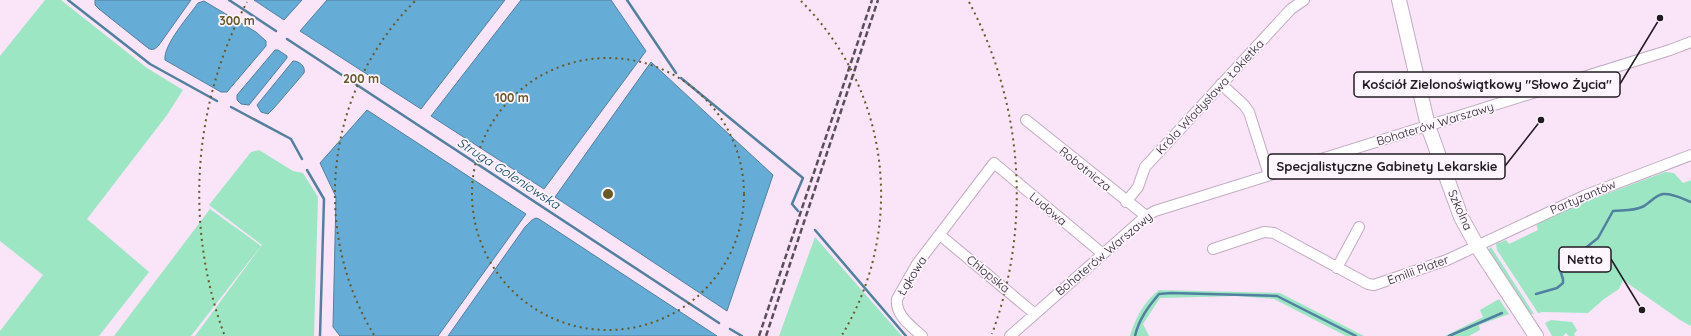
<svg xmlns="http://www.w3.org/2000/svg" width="1691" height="336" viewBox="0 0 1691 336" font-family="Quicksand,sans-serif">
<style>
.green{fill:#9de6c4}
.water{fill:#65acd7;stroke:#5180a1}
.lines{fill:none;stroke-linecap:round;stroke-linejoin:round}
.stream{stroke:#5180a1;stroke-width:2.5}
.street-casing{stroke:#c0acc0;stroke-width:12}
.secondary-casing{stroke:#c0acc0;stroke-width:16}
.street{stroke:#fff;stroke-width:10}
.secondary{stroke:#fff;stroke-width:14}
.rail{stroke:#594f59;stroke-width:2.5;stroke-dasharray:6 3;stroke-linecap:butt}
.ring{fill:none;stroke:#695927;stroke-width:2;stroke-dasharray:2 4}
.labels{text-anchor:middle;stroke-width:3.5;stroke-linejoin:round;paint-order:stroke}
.street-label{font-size:12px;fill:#221b22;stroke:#fef6fe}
.water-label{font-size:13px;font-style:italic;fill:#003e5b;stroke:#fef6fe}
.centre{fill:#695927;stroke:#fef6fe;stroke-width:2}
.ring-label{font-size:12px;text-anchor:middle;font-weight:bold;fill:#695927;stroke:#fef6fe;stroke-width:3.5;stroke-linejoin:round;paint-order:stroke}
.leader{fill:none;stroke:#221b22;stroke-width:1.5}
.callout-dot{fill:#221b22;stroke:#fef6fe;stroke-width:1.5}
.callout{fill:#fef6fe;stroke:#221b22;stroke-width:1.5}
.callout-label{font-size:13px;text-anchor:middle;font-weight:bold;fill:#221b22}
</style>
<rect width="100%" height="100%" fill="#f9e4f8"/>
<path class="green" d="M45,0H61L147,68L183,90L167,115L87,219L149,272L99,336H0V331L43,275L0,241V56Z
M259,150L293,171L303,173L318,197L314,336H195L262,245L209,205L251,152Z
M1665,172L1674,173L1683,183L1691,180V326L1680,320L1623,280L1619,289L1604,299L1588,313L1543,312L1538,313L1497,250L1496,244L1506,240L1509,244L1538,230L1536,223L1590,200Z
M210,209L261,246L191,336H114Z
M815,237L902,336H779Z
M1491,247L1534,314H1530L1487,251Z
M1159,290L1280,293L1364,336H1346L1274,299L1238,296L1160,298L1143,324L1149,336H1130C1135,319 1144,301 1159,290Z
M1499,299L1509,314L1479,325L1480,330L1469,336H1445L1483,317L1480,310Z
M1551,320L1572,322L1577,330L1574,334L1575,336H1569L1566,333L1563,336H1552L1545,323Z"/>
<path class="water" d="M95,0H191L159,45C156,49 152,51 148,48L99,9L95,5Z
M254,0H302L284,20Z
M327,0H505L421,109L300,31Z
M521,0H611L646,51L544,189L431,116Z
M204,1L256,32L266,41V46L227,92H221L165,60C163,45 189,16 198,3Z
M275,50H278L287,56V58L249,105L241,104L237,100V95Z
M293,61C299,61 306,66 304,73L274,108L268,114L261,112L257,105Z
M651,62L773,175L727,311L555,197Z
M367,110L526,214L438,336H340L333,327L336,197L320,163Z
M536,218L539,219L717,336H448L525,227L532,220Z"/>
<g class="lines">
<path class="stream" d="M68,0L150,64L217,101
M229,0L276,31
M627,0L676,73
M287,39L719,323
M681,78L803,178L792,204L798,211
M231,107L291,139L302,159
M307,170L324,199L320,336
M815,230L906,336
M1536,294L1557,288L1563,283V279L1559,267L1560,262L1565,257L1578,254L1598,238L1613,211C1623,210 1633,211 1642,207C1649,204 1655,195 1663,194C1673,193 1683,199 1691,202
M730,329L742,336
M1135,336C1139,319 1148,307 1159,294L1171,293L1277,296L1356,336
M1449,336L1502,313"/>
<defs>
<path id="street" d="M1221,84L1244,105L1249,112L1269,175
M1026,120L1146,216
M1126,202L1138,187L1145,167L1291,9L1304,0
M940,235L1035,314
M1213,249L1264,232L1274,233L1368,284L1374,285L1447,260L1586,195L1691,155
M1337,268L1359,227
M922,336C911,326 895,315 897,299L917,264L994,163L1103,254
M1010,336L1146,216L1155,211L1670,50L1691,42"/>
<path id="secondary" d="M1399,0L1428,126L1461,217L1477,246L1536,336"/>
</defs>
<use href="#street" class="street-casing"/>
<use href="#secondary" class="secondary-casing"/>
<use href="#street" class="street"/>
<use href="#secondary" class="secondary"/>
<path class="rail" d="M759,336L872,0
M766,336L878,0"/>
</g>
<g class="ring">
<circle cx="608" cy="194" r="136"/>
<path d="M374 335A273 273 0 0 1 415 1M801 1A273 273 0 0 1 842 335"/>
<path d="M224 334A409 409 0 0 1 247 2M969 2A409 409 0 0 1 992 334"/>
</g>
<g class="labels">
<g class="street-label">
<text transform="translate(1210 97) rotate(-47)" y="4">Króla Władysława Łokietka</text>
<text transform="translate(1435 124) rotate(-17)" y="4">Bohaterów Warszawy</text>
<text transform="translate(1085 169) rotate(39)" y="4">Robotnicza</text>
<text transform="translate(1583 197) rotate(-23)" y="4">Partyzantów</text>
<text transform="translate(1048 209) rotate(40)" y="4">Ludowa</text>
<text transform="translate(1460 210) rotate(66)" y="4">Szkolna</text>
<text transform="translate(1104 254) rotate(-40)" y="4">Bohaterów Warszawy</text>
<text transform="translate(1418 270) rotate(-20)" y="4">Emilii Plater</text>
<text transform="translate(988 274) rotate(39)" y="4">Chłopska</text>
<text transform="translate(912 276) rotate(-58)" y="4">Łąkowa</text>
</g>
<g class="water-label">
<text transform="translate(509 173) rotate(33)" y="5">Struga Goleniowska</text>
</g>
</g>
<circle cx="608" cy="194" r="6" class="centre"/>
<g class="ring-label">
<text x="237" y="25">300 m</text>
<text x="361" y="83">200 m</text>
<text x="512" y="102">100 m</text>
</g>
<path class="leader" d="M1660 18L1620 84M1541 120L1505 166M1642 310L1611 259"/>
<g class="callout-dot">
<circle cx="1660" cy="18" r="4"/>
<circle cx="1541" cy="120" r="4"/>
<circle cx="1642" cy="310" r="4"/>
</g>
<g class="callout">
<rect x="1354" y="72" width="266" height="25" rx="4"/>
<rect x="1268" y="154" width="237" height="25" rx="4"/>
<rect x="1559" y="247" width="52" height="25" rx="4"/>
</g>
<g class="callout-label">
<text x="1487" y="89">Kościół Zielonoświątkowy "Słowo Życia"</text>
<text x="1387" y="171">Specjalistyczne Gabinety Lekarskie</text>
<text x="1585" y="264">Netto</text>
</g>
</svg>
